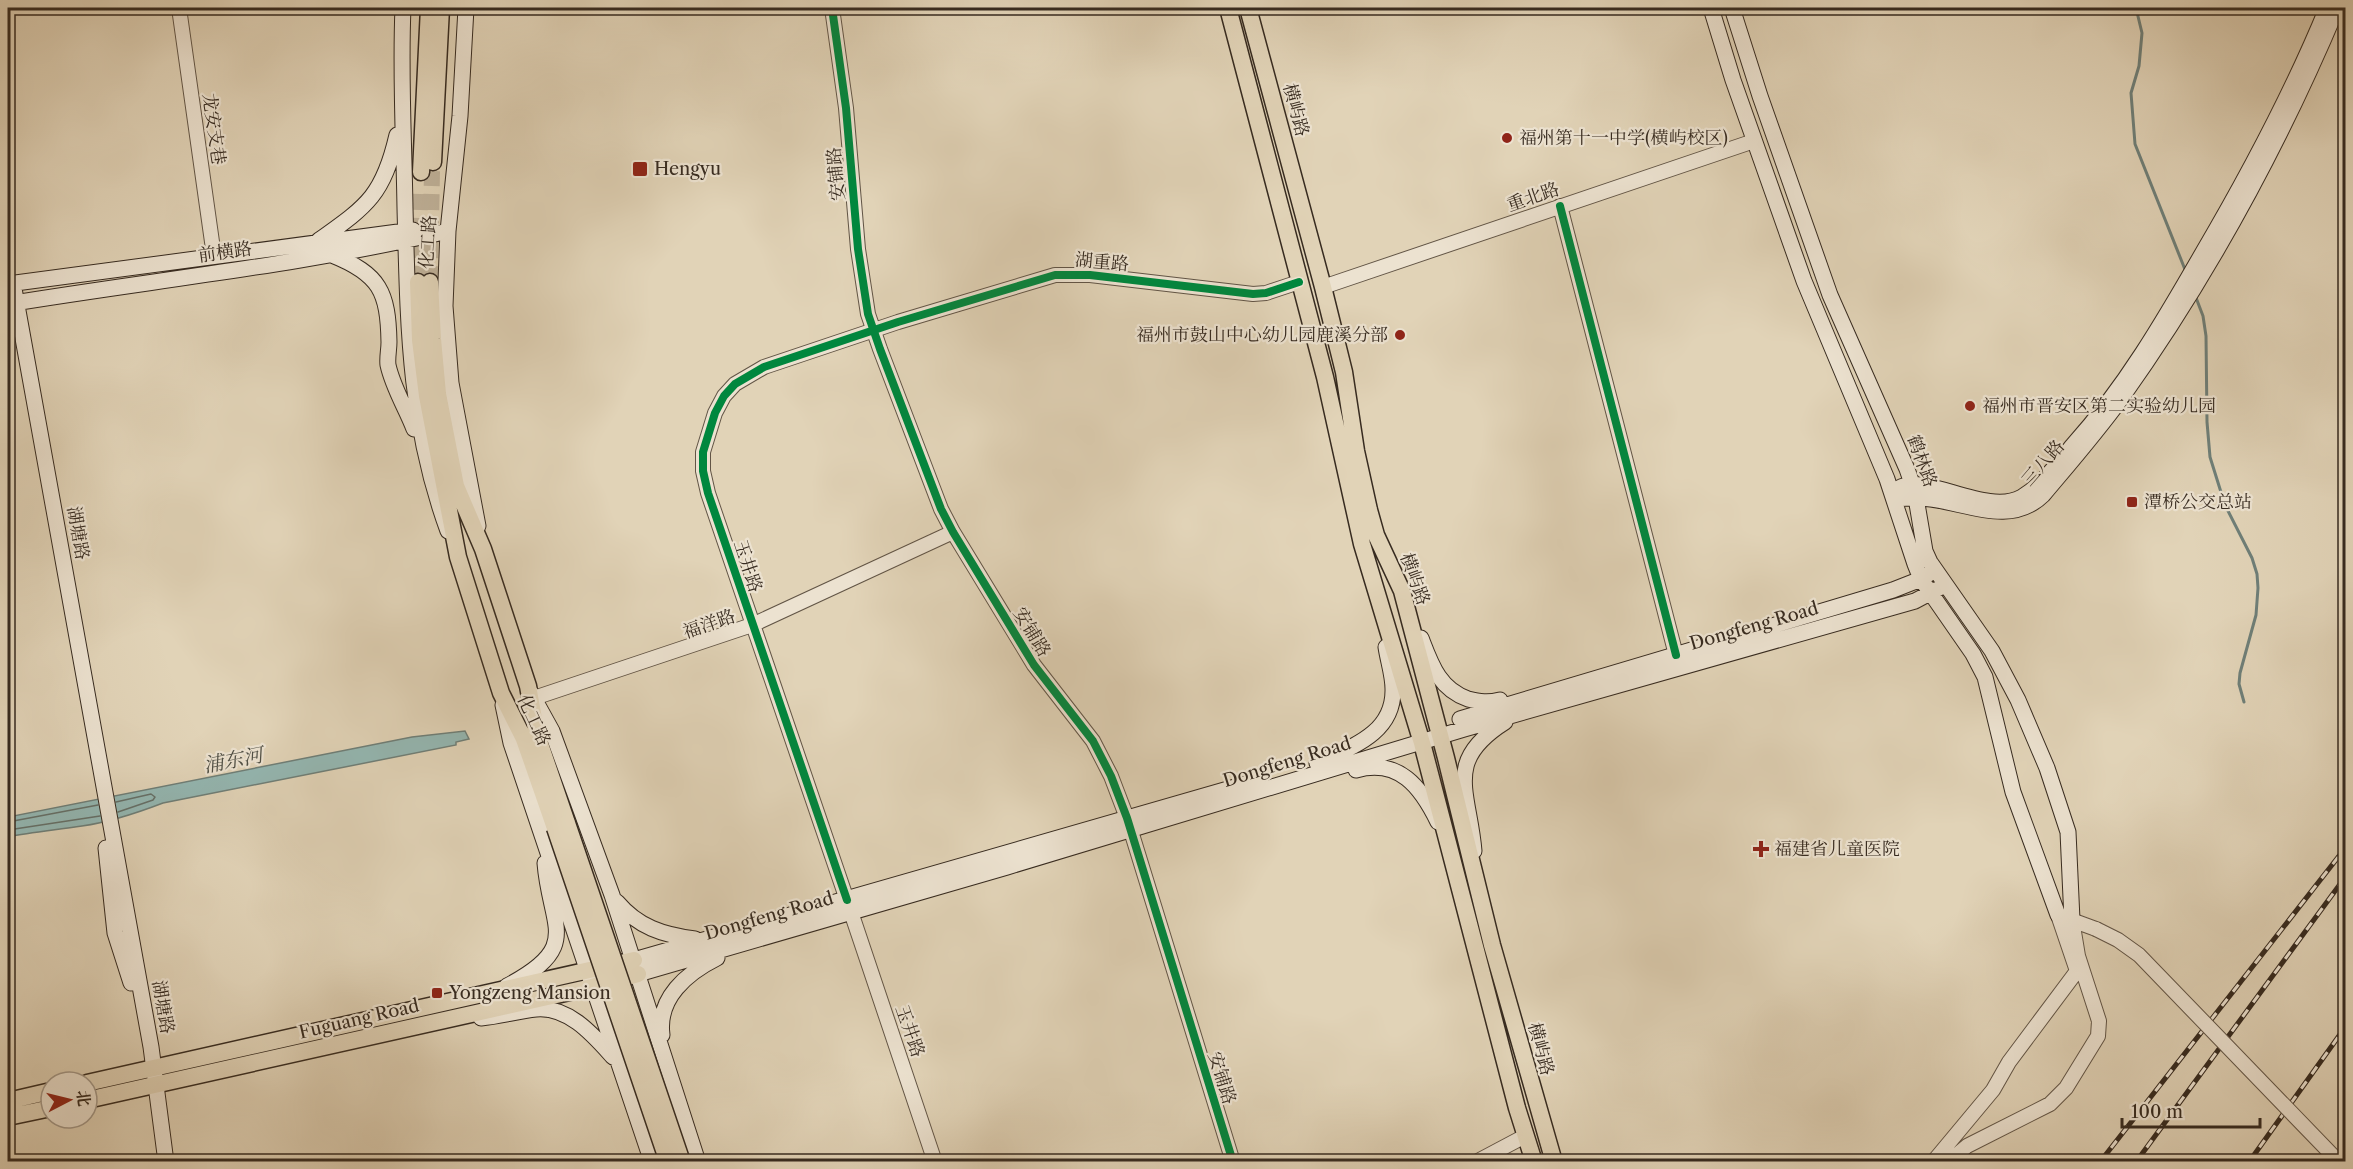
<svg xmlns="http://www.w3.org/2000/svg" width="2353" height="1169" viewBox="0 0 2353 1169" font-family="'Libre Caslon Text','Noto Serif SC',serif">
<style>
.water{fill:#94b7b2;stroke:#6f7f78;stroke-width:1.5}
.lines{fill:none;stroke-linecap:round;stroke-linejoin:round}
.shore{stroke:#667169;stroke-width:1.5}
.stream{stroke:#6f7f78;stroke-width:3}
.trunk-tunnel{stroke:#bfb199;stroke-width:16;stroke-dasharray:16 8;stroke-linecap:butt}
.tertiary-casing{stroke:#625546;stroke-width:16}
.secondary-casing{stroke:#372b20;stroke-width:17}
.primary-casing{stroke:#372b20;stroke-width:19}
.trunk-casing{stroke:#372b20;stroke-width:19}
.tertiary{stroke:#ece2d0;stroke-width:14}
.secondary{stroke:#ece2d0;stroke-width:15}
.primary{stroke:#e1d3b7;stroke-width:16}
.trunk{stroke:#e1d3b7;stroke-width:16}
.rail-casing{stroke:#372b20;stroke-width:5}
.rail{stroke:#ece2d0;stroke-width:3;stroke-dasharray:9;stroke-linecap:butt}
.tertiary-bridge-casing{stroke:#625546;stroke-width:16;stroke-linecap:butt}
.trunk-bridge-casing{stroke:#372b20;stroke-width:19;stroke-linecap:butt}
.tertiary-bridge{stroke:#ece2d0;stroke-width:14}
.trunk-bridge{stroke:#e1d3b7;stroke-width:16}
.cycleway-casing{stroke:#ece2d0;stroke-width:11}
.cycleway{stroke:#00873e;stroke-width:8}
.poi-dot{fill:#8f2418;stroke:#ece2d0;stroke-width:2}
.labels{text-anchor:middle;stroke-width:4.5;stroke-linejoin:round;paint-order:stroke}
.street-label{font-size:18px;fill:#372b20;stroke:#ece2d0}
.poi-label{font-size:18px;fill:#372b20;stroke:#ece2d0;text-anchor:start}
.water-label{font-size:20px;font-style:italic;fill:#4e4e44;stroke:#ece2d0}
</style>
<rect width="100%" height="100%" fill="#e1d3b7"/>
<filter id="stains"><feTurbulence type="fractalNoise" baseFrequency=".00333" numOctaves="4"/><feColorMatrix values="0 0 0 0 .2 0 0 0 0 .09 0 0 0 0 .02 0 0 0 .5 -.17"/></filter>
<radialGradient id="worn" r=".72"><stop offset=".6" stop-color="#630" stop-opacity="0"/><stop offset="1" stop-color="#630" stop-opacity=".3"/></radialGradient>
<path class="water" d="M465,731L469,739L456,742V745L163,803C137,813 110,822 82,826C57,830 32,832 8,837V817L412,737Z"/>
<g class="lines">
<path class="shore" d="M116,802L151,794L155,797L153,800L118,812
M8,822L98,805
M8,830L100,816"/>
<path class="stream" d="M2136,8L2142,33L2139,66L2131,93L2135,144L2186,272
M2195,295L2203,316L2206,336L2207,422L2210,457L2225,505L2252,558L2257,574L2258,588L2256,615L2240,673L2239,684L2244,702"/>
<path class="trunk-tunnel" d="M418,282L420,194
M430,282L432,171"/>
<defs>
<path id="tertiary" d="M179,8L214,256
M832,8L846,108L858,249L868,314L880,349L941,509L953,532L1034,665L1093,741L1111,776L1127,818L1233,1162
M1560,206L1676,655
M1323,287L1754,141
M534,698L752,625L953,532
M847,900L708,493L703,471V452L715,413L724,396L735,384L764,367L898,322L1055,275H1090L1253,294L1266,293L1299,282
M851,912L935,1162
M2066,918L2096,929
M1476,1162L1525,1136
M1933,1162L1993,1090L2009,1062L2077,971L2058,915
M1948,1162L1967,1146L2050,1104L2066,1088L2098,1036L2099,1021L2078,956L2072,920"/>
<path id="secondary" d="M403,8C400,75 404,141 405,208C408,321 408,422 448,531
M466,8L460,116L448,231L445,306L451,383L478,526
M1711,8L1733,80L1804,281L1887,479L1915,564L1921,579L1973,654L1985,677L2013,792L2058,915
M1732,8L1760,96L1830,295L1907,469L1915,492L1925,551L1930,562L1992,651L2018,700L2047,768L2068,832L2072,920
M2327,8C2292,93 2249,174 2202,254C2163,322 2125,387 2073,445C2058,463 2042,485 2022,497C1987,517 1925,472 1899,488L1894,499C1906,498 1919,497 1931,499C1969,504 2011,526 2043,495C2069,464 2096,433 2120,400C2207,278 2279,146 2337,8
M318,241C367,206 383,196 397,135
M332,255C380,274 388,292 389,342C389,350 387,358 388,365C393,388 406,408 414,429
M13,283L151,1047L166,1162
M8,284L413,230
M8,304C154,280 302,265 448,231
M1421,638C1431,664 1439,689 1468,699C1480,702 1488,703 1500,700
M531,693L552,731L612,895L698,1162
M503,705L511,743L652,1162
M1460,719L1893,590L1921,579L1935,570
M1317,763C1351,747 1394,734 1393,689C1393,675 1388,661 1386,647
M1356,770C1399,758 1421,787 1438,822
M106,848L115,933L131,983
M1474,851C1469,791 1443,761 1505,722
M617,902C638,927 663,935 695,939
M634,960L1256,781
M638,974L1007,867L1464,729L1915,601L1945,585
M507,986C583,946 550,928 545,863
M481,1018C500,1016 518,1011 536,1009C569,1006 594,1036 613,1057
M662,1035C657,998 687,973 717,958"/>
<path id="primary" d="M1228,8L1325,377L1362,544L1422,743L1517,1108L1534,1162
M1248,8L1323,287L1344,372L1356,451L1369,510L1376,535L1402,591L1446,758L1492,945L1554,1162
M87,1083L634,960
M87,1100L592,987L638,974
M8,1101L51,1091
M8,1117L51,1108"/>
<path id="trunk" d="M433,162L441,8
M421,172L429,8
M418,282L420,340L427,396L458,557L501,693L524,739L555,828
M430,282L433,339L438,394L456,486L483,549L528,686L537,735L567,823"/>
</defs>
<use href="#tertiary" class="tertiary-casing"/>
<use href="#secondary" class="secondary-casing"/>
<use href="#primary" class="primary-casing"/>
<use href="#trunk" class="trunk-casing"/>
<use href="#tertiary" class="tertiary"/>
<use href="#secondary" class="secondary"/>
<use href="#primary" class="primary"/>
<use href="#trunk" class="trunk"/>
<defs>
<path id="rail" d="M2100,1162L2346,847
M2136,1162L2346,876
M2249,1162L2346,1026"/>
</defs>
<use href="#rail" class="rail-casing"/>
<use href="#rail" class="rail"/>
<defs>
<path id="tertiary-bridge" d="M2096,929L2118,940L2139,955L2339,1162"/>
<path id="trunk-bridge" d="M567,823L682,1162
M555,828L668,1162"/>
</defs>
<use href="#tertiary-bridge" class="tertiary-bridge-casing"/>
<use href="#trunk-bridge" class="trunk-bridge-casing"/>
<use href="#tertiary-bridge" class="tertiary-bridge"/>
<use href="#trunk-bridge" class="trunk-bridge"/>
<defs>
<path id="cycleway" d="M832,8L846,108L858,249L868,314L880,349L941,509L953,532L1034,665L1093,741L1111,776L1127,818L1233,1162
M1560,206L1676,655
M847,900L708,493L703,471V452L715,413L724,396L735,384L764,367L898,322L1055,275H1090L1253,294L1266,293L1299,282"/>
</defs>
<use href="#cycleway" class="cycleway-casing"/>
<use href="#cycleway" class="cycleway"/>
</g>
<g class="poi-dot">
<circle cx="1507" cy="138" r="6"/>
<rect x="632" y="161" width="16" height="16" rx="3"/>
<circle cx="1400" cy="335" r="6"/>
<circle cx="1970" cy="406" r="6"/>
<rect x="2126" y="496" width="12" height="12" rx="3"/>
<path d="M1758 840h6v6h6v6h-6v6h-6v-6h-6v-6h6z"/>
<rect x="431" y="987" width="12" height="12" rx="3"/>
</g>
<g class="labels">
<g class="street-label">
<text transform="translate(1296 110) rotate(75)" y="6">横屿路</text>
<text transform="translate(214 129) rotate(82)" y="6">龙安支巷</text>
<text transform="translate(836 174) rotate(-95)" y="6">安铺路</text>
<text transform="translate(1533 197) rotate(-19)" y="6">重北路</text>
<text transform="translate(428 242) rotate(-86)" y="6">化工路</text>
<text transform="translate(225 252) rotate(-8)" y="6">前横路</text>
<text transform="translate(1102 262) rotate(5)" y="6">湖重路</text>
<text transform="translate(1922 461) rotate(70)" y="6">鹤林路</text>
<text transform="translate(2043 463) rotate(-49)" y="6">三八路</text>
<text transform="translate(78 533) rotate(80)" y="6">湖塘路</text>
<text transform="translate(748 566) rotate(72)" y="6">玉井路</text>
<text transform="translate(1415 579) rotate(70)" y="6">横屿路</text>
<text transform="translate(709 624) rotate(-19)" y="6">福洋路</text>
<text transform="translate(1754 626) rotate(-16)" y="6">Dongfeng Road</text>
<text transform="translate(1032 632) rotate(59)" y="6">安铺路</text>
<text transform="translate(534 720) rotate(65)" y="6">化工路</text>
<text transform="translate(1287 762) rotate(-17)" y="6">Dongfeng Road</text>
<text transform="translate(769 916) rotate(-16)" y="6">Dongfeng Road</text>
<text transform="translate(163 1007) rotate(80)" y="6">湖塘路</text>
<text transform="translate(359 1019) rotate(-13)" y="6">Fuguang Road</text>
<text transform="translate(910 1031) rotate(71)" y="6">玉井路</text>
<text transform="translate(1541 1049) rotate(75)" y="6">横屿路</text>
<text transform="translate(1222 1078) rotate(73)" y="6">安铺路</text>
</g>
<g class="poi-label">
<text x="1519" y="144">福州第十一中学(横屿校区)</text>
<text x="654" y="175">Hengyu</text>
<text x="1388" y="341" text-anchor="end">福州市鼓山中心幼儿园鹿溪分部</text>
<text x="1982" y="412">福州市晋安区第二实验幼儿园</text>
<text x="2144" y="508">潭桥公交总站</text>
<text x="1774" y="855">福建省儿童医院</text>
<text x="449" y="999">Yongzeng Mansion</text>
</g>
<g class="water-label">
<text transform="translate(233 760) rotate(-11)" y="7">浦东河</text>
</g>
</g>
<rect width="2353" height="1169" fill="none" stroke="#e1d3b7" stroke-width="30"/>
<rect x="9" y="9" width="2335" height="1151" fill="none" stroke="#372b20" stroke-width="3"/>
<rect x="15" y="15" width="2323" height="1139" fill="none" stroke="#372b20" stroke-width="1.5"/>
<g transform="translate(69 1100) rotate(83)"><circle r="28" fill="#ece2d0" stroke="#a4998a" stroke-width="1.5"/>
<path d="M0-4.5L10 22L0 15L-10 22Z" fill="#8f2418"/>
<text y="-9" font-size="16" font-weight="bold" text-anchor="middle" fill="#372b20">北</text>
</g>
<path d="M2122 1118v9h138v-9" fill="none" stroke="#372b20" stroke-width="3"/>
<text x="2131" y="1118" font-size="18" fill="#372b20" stroke="#ece2d0" stroke-width="4.5" paint-order="stroke">100 m</text>
<rect width="100%" height="100%" filter="url(#stains)"/>
<rect width="100%" height="100%" fill="url(#worn)"/>
</svg>
